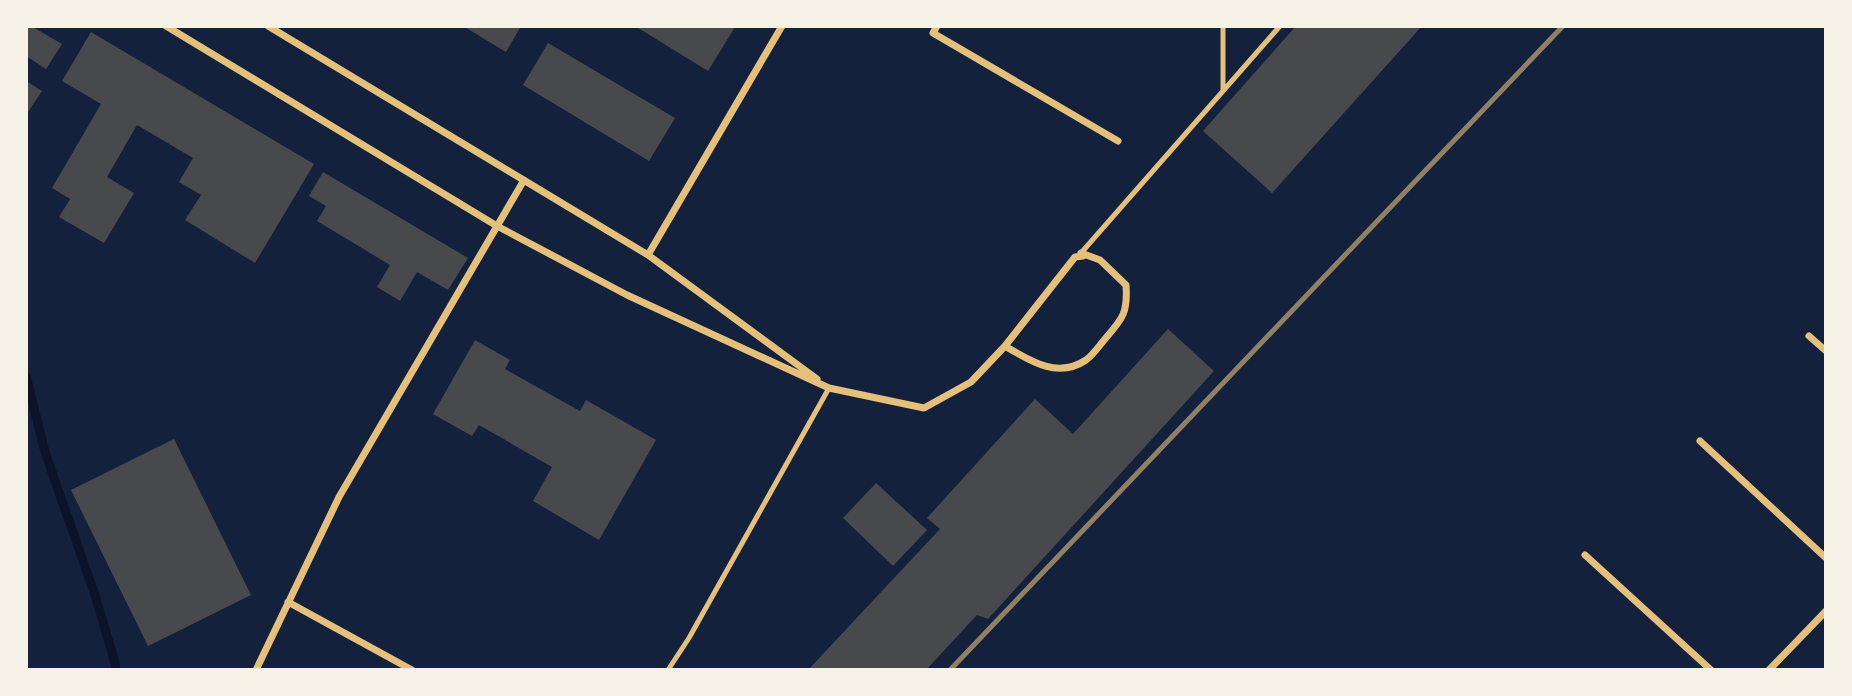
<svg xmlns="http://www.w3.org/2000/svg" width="1852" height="696" viewBox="0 0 1852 696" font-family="Raleway,sans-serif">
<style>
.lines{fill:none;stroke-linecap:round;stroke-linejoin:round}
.stream{stroke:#0b132b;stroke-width:9}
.building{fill:#48494c}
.service{stroke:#e5c07b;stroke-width:5}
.minor{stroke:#e5c07b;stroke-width:7}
.rail{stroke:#918062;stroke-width:5}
</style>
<rect width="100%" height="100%" fill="#14213d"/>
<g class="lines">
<path class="stream" d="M26,376L45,452L95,595L114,659L116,670"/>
</g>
<path class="building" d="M26,26H31L62,44L46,69L26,56Z
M463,26H521L506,52Z
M635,26H733L735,27L708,71Z
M1296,26H1422L1272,193L1203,131Z
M91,32L314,164L255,263L185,220L201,195L179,182L193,158L137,125L107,177L134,193L104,243L59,217L70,199L52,188L101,104L62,81Z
M548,43L675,118L649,161L523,85Z
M26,81L42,91L26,115Z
M323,172L468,258L448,290L417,272L400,301L377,287L390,265L317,221L326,206L309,196Z
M1168,329L1214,371L988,619L977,615L926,670H808L940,529L927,518L1035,399L1073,434Z
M475,340L510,360L505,369L580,411L586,400L656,440L599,540L533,501L552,467L479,425L472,436L433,414Z
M174,439L251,595L148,646L71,490Z
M876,483L927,530L893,566L843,518Z"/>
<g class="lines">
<path class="service" d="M1223,26V90
M1081,253L1280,26
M668,670L689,638L829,388"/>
<path class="minor" d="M166,26L497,226L627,295L829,388L924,408L971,382L1005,346
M268,26L648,255L817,379
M937,26L933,33L1118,141
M1081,253L1100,260L1126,285C1128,314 1122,319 1105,339C1099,346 1093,355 1086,360C1058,379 1030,361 1005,346L1075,257L1083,256Z
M648,255L782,26
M1809,336L1826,351
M1700,441L1826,558
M1585,555L1711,670
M288,602L412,670
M256,670L339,497L524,180
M1769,670L1826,611"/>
<path class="rail" d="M950,670L1563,26"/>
</g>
<rect width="1852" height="696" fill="none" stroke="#f6f1e7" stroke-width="56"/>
</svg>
